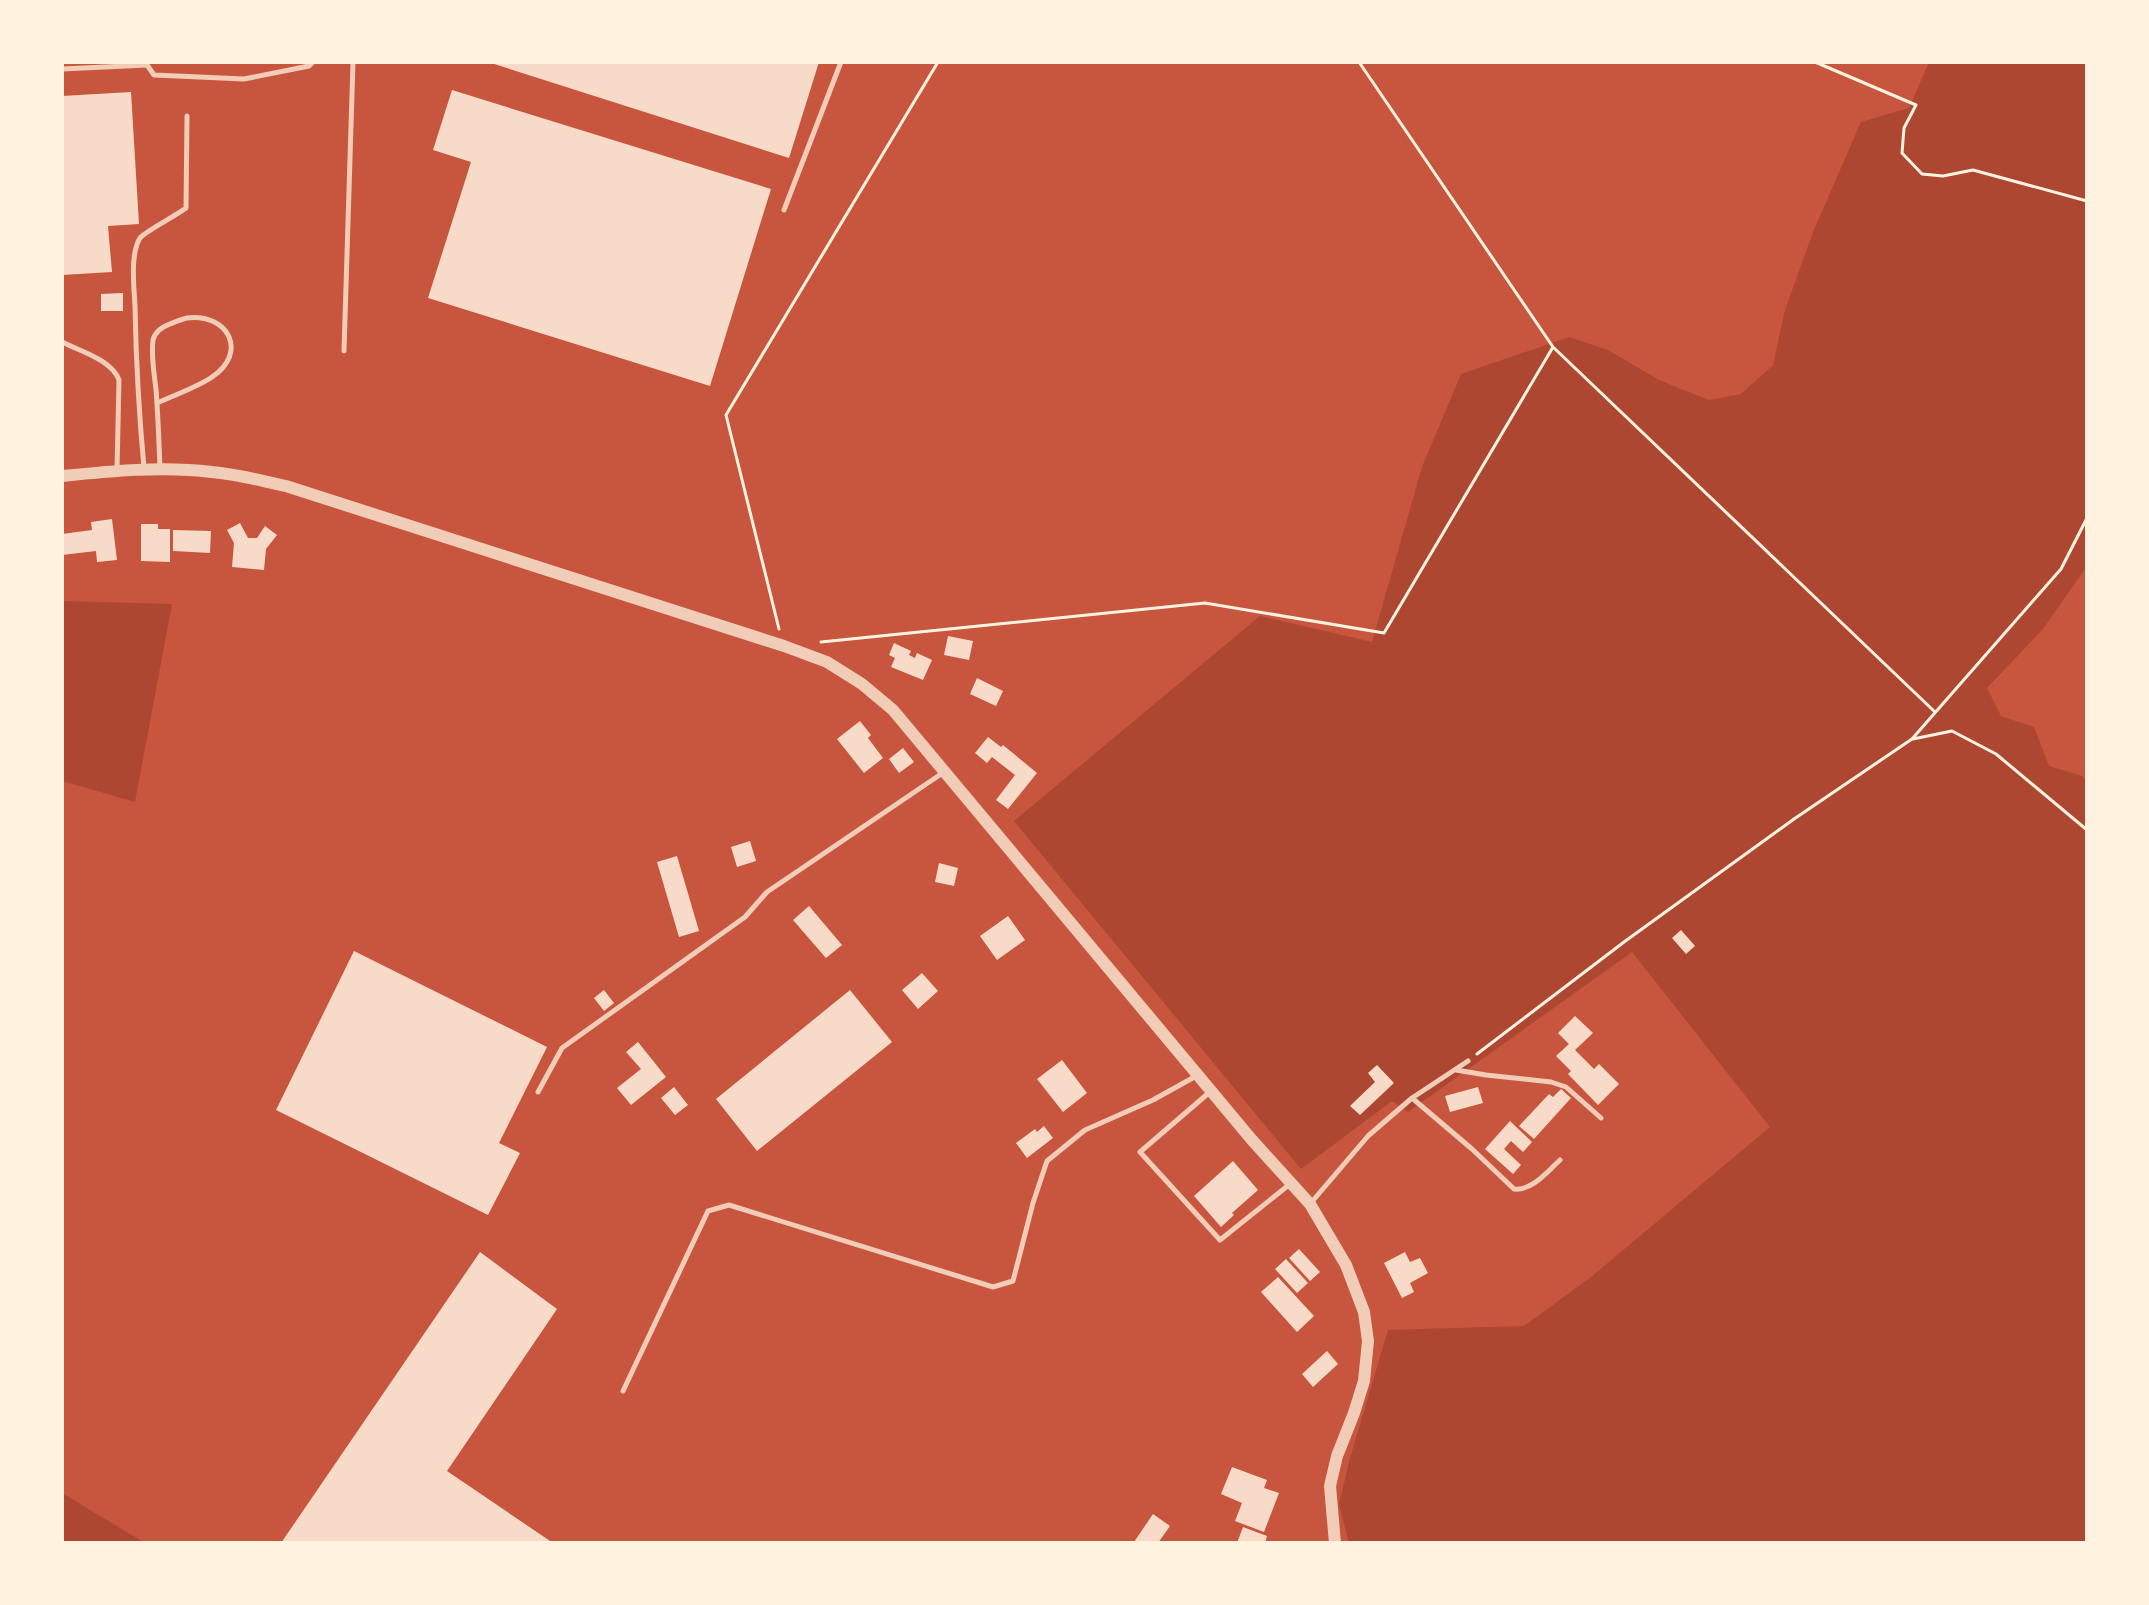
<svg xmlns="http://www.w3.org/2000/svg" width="2149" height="1605" viewBox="0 0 2149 1605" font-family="'Noto Sans',sans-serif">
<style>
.green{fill:#ae4732}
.building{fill:#f7dbc8}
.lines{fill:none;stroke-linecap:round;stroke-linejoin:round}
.path{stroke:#fff3e0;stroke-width:3}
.service{stroke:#f1ccb7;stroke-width:5}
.tertiary{stroke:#f1ccb7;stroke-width:12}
</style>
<rect width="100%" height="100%" fill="#c8553d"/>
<path class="green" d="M1929,62H2087V566L2043,629L1987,688L2001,716L2034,727L2049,766L2082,776L2087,781V1543H1349L1339,1504L1350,1458L1388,1330L1524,1326L1591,1277L1770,1127L1632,952L1408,1112L1392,1101L1301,1169L1014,821L1260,616L1372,642L1422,467L1461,374L1569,337L1608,350L1659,380L1709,400L1741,394L1773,365L1785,310L1813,232L1861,122L1909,108Z
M62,601L172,604L135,802L62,781Z
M62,1493L145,1543H62Z"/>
<path class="building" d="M488,62H819L789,158Z
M452,90L771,189L710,386L428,298L471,162L433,150Z
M131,92L139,224L108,226L112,272L62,275V96Z
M123,293V311H101V294Z
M112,519L117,560L97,562L96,551L62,555V534L92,530L91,522Z
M240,523L248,538H257L265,526L277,535L266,549L264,570L232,567L234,543L227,530Z
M141,524H158V529H170V562L141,561Z
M173,530L211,531L210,553L173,551Z
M948,636L973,641L969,660L944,655Z
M894,643L911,651L909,655L915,658L917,653L932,660L923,680L891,667L895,658L889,655Z
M977,678L1003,691L996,706L970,694Z
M860,721L871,735L868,738L883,758L864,773L837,739Z
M988,737L1001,747L1003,745L1037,773L1008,809L996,800L1015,775L992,757L987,763L975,753Z
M903,748L914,762L899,773L889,759Z
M750,841L756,861L737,867L731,847Z
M677,856L699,931L679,937L657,862Z
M939,863L958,868L954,886L935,882Z
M809,906L842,945L826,958L793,920Z
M1008,916L1025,940L997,960L980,936Z
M1681,930L1695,946L1686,954L1672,938Z
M354,951L547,1047L499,1143L520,1153L488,1215L276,1110Z
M922,973L938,991L918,1009L902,990Z
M604,990L614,1003L604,1011L594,998Z
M850,990L892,1042L757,1151L716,1099Z
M1575,1016L1593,1033L1575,1050L1594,1069L1599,1064L1619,1084L1598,1105L1568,1074L1571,1071L1556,1056L1569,1044L1558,1033Z
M638,1042L666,1077L631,1105L617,1088L641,1069L626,1052Z
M1062,1060L1087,1093L1063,1112L1037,1079Z
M1377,1065L1394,1083L1360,1115L1350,1106L1375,1082L1368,1073Z
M674,1087L688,1105L675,1115L661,1098Z
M1478,1087L1483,1103L1450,1112L1445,1096Z
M1561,1089L1571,1098L1534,1139L1519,1126L1549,1094L1553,1097Z
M1510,1121L1532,1142L1523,1152L1511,1141L1504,1149L1521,1165L1513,1174L1485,1149Z
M1044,1126L1053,1138L1027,1158L1016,1143L1035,1129L1037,1132Z
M1233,1161L1258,1190L1232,1213L1234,1215L1221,1227L1194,1196Z
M1299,1249L1320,1272L1310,1281L1289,1258Z
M480,1252L557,1309L447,1471L553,1543H281Z
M1405,1252L1410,1262L1420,1258L1428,1273L1410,1283L1414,1292L1402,1298L1384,1263Z
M1286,1259L1308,1283L1297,1293L1275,1269Z
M1278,1277L1314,1316L1297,1332L1261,1292Z
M1327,1351L1338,1364L1313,1387L1302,1374Z
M1232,1467L1267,1480L1264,1488L1279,1493L1264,1532L1235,1521L1242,1503L1221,1494Z
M1153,1514L1170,1526L1158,1543H1136L1134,1542Z
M1243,1527L1267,1536L1265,1543H1237Z"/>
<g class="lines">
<path class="path" d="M1359,62L1553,347L1935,712
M1815,62L1916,105L1904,128L1902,153L1922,174L1943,176L1973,170L2087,201
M779,629L726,415L938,62
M821,642L1205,603L1384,633L1553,347
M1913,739L1952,731L1996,754L2087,830
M1477,1054L1624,942L1794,819L1912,739L2061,569L2087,518"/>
<path class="service" d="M145,62L154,75L244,79L309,66L313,62
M62,69L147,65
M784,210L841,62
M62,342C80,351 112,360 119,380L117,470
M344,351L353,62
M157,403C174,395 196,388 212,377C249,352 228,313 187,318C182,319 175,322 170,324C162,327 155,331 153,340C151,355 154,374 156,389C158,415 159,442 160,468
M144,468C139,414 136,360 135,306C134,287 130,254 140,238C144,232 177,215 186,208L187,116
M1456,1070L1486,1075L1551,1082L1566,1087L1601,1118
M1211,1091L1140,1152L1220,1240L1290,1184
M538,1092L562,1048L745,917L767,892L944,772
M1412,1098L1472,1149L1514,1189C1532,1191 1547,1172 1560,1160
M1310,1204L1368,1136L1412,1098L1468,1061
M623,1391L708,1211L729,1205L993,1287L1013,1281L1033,1203L1047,1161L1085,1130L1153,1100L1198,1075"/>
<path class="tertiary" d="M62,476C112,471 162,466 212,472C237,474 262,481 286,486L784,646L827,662L862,684L893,710L1252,1140L1310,1204L1346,1265L1364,1312L1368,1341L1364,1381L1354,1413L1337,1456L1330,1486L1335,1543"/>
</g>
<rect width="2149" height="1605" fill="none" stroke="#fff3e0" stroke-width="128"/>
</svg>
